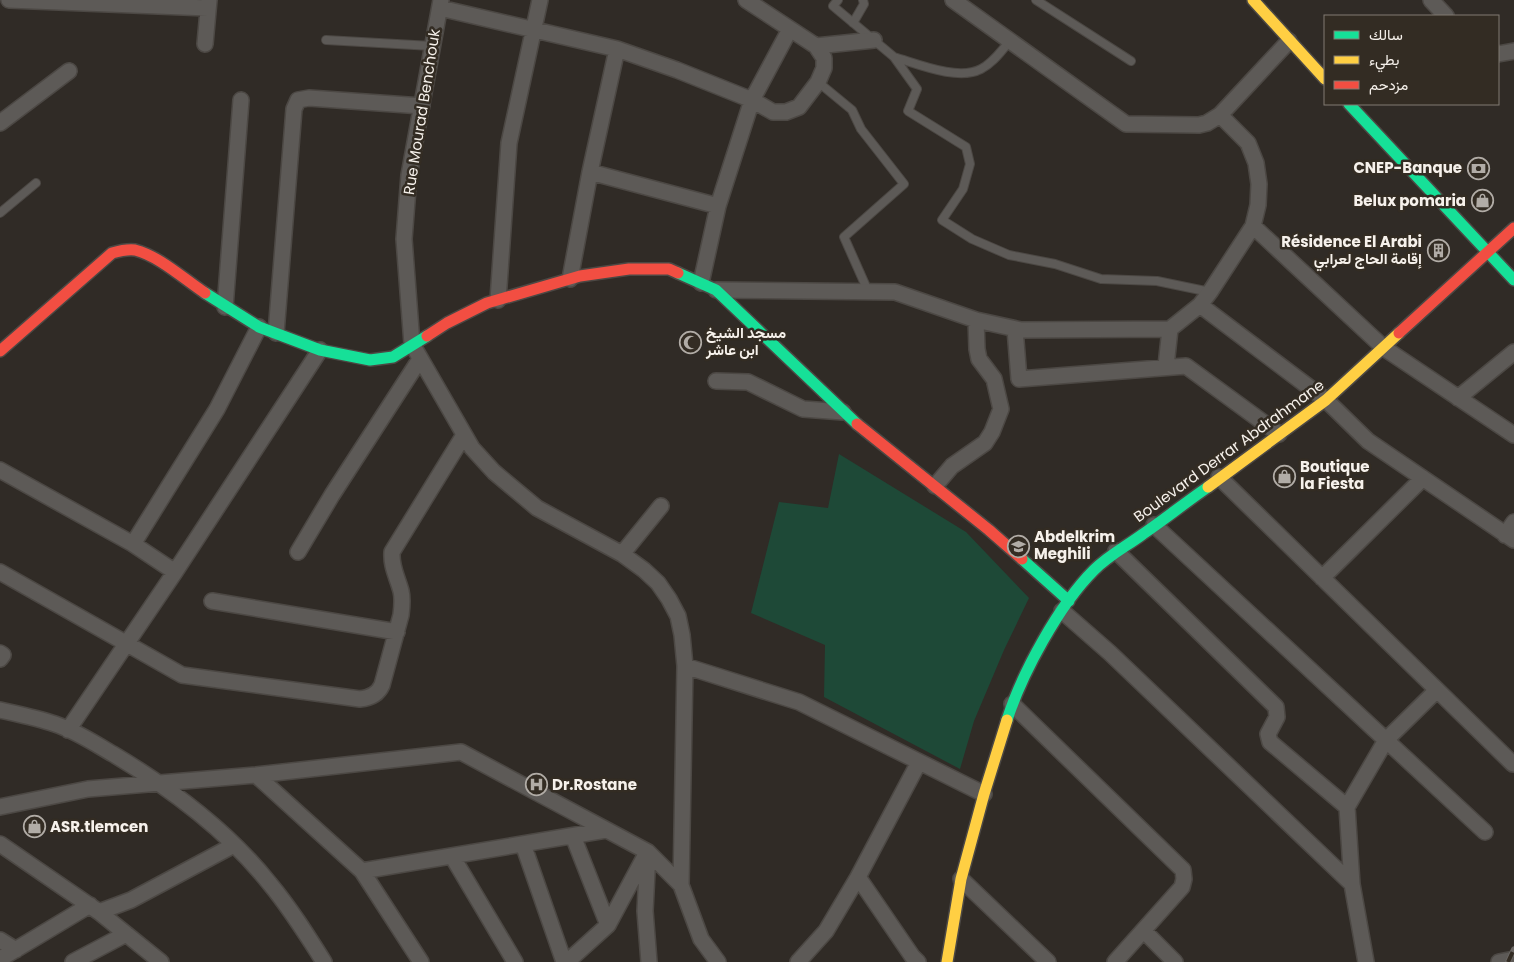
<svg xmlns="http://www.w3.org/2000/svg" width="1514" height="962" viewBox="0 0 1514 962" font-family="Poppins,Vazirmatn,sans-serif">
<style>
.green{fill:#1e4937}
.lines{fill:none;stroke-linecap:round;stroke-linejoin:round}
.lane-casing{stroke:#4c4844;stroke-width:10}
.street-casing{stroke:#4c4844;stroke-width:18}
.fast-casing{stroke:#4c4844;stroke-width:14}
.slow-casing{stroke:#4c4844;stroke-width:14}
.jam-casing{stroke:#4c4844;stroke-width:14}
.lane{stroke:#5d5a57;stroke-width:8}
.street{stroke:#5d5a57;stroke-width:15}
.fast{stroke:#16e098;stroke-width:11}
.slow{stroke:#ffcf43;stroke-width:11}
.jam{stroke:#f24e42;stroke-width:11}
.rail-casing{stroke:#6c6865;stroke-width:5.5}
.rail{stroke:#332c23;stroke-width:4;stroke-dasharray:11;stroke-linecap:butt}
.labels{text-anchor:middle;stroke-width:5;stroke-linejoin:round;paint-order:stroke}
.street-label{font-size:15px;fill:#f6f1eb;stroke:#332c23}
.poi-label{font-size:15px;font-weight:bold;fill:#f6f1eb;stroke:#332c23;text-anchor:start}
</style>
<rect width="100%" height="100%" fill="#302b26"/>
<path class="green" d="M839,454L966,532L1029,598L1004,650L974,721L960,769L824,697L825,645L751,613L779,502L828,508Z"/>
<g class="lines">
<defs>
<path id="lane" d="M838,0L833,6L894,57
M1036,0L1131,61
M853,23L864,4L863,0
M326,40L432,46
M1009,42C1001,51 993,63 981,69C958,81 918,64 894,57L917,89L908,111L966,147L970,164L963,189L942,220L972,239L1009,255L1055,264L1101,279L1157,281L1210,292
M818,82L852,110L861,129L904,184L844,237L868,291
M0,213L36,183"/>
<path id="street" d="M9,0L208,8
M441,0L409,175L404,239L412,344L472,448L494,472L537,508L622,554L644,570L658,583L669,599L678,616L682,635L685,666L681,885L701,939L718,962
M953,0L1126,124L1199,125L1207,123L1220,115L1289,41
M1431,0L1446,16
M440,8L617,49L677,70L752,100L773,112H786L799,107L818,82L824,68V58L816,46L746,0
M205,44L209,0
M816,46L874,40
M1498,54L1514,51
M0,123L69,71
M590,172L718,206
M1253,226L1384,348L1514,435
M570,279L590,172L617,49
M701,283L718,206L752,100L790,29
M716,290L895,292L976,320L1021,330L1170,329L1200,305L1210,292L1253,226L1258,205L1259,184L1256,163L1248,143L1220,115
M498,300L509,143L540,0
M1200,305L1326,400L1368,441L1514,540
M225,307L241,100
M1015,329L1019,379L1186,366L1279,434
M276,333L294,109L298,100L309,98L422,106
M1166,366L1170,329
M716,381L748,382L803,409L843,412
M1458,398L1514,352
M0,470L133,544L175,572
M1219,477L1513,764
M935,486L952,466L985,443L992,432L1001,409L994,379L979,359L977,349L976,320
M1154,525L1485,832
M1505,535L1514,522
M133,544L217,409L259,327
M1116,551L1276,707L1277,717L1268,734L1270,742L1347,807
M298,552L332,495L420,359
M622,554L661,506
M0,572L182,675L360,699C371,698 378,694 382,685L401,615C402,607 403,599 401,591C397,576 391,567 392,552L464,435
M1322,578L1423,478
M212,601L397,632
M1062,611L1110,653L1352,884L1366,962
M0,653L3,655L0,659
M685,666L799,702L984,794
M1012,704L1183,870L1184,879L1182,887L1115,962
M0,710C18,714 38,718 55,724C76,731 94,743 113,754C170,788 228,831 270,884C290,908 307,935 324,962
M68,730L175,572L320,350
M256,775L362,871L606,830
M0,807L88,789L256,775L461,752L648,852L681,885
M0,844L99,912L161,962
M523,844L564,962
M648,852L645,911L649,962
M452,856L515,962
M362,871L421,962
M858,877L912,956L918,962
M961,879L1048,962
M1352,884L1347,807L1386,740L1437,690
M99,912L131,900L234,845
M608,925L645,856
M1144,931L1175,962
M0,940L16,950
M0,959L90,905
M73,962L126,934
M567,962L608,925L573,836
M798,962L826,931L858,877L919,762
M1499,962L1514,959"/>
<path id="fast" d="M1349,104L1514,280
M678,273L716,290L857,424
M205,293L259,327L320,350L370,360L393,357L427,336
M1022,559L1069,601
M1007,720C1022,673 1059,605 1094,570C1109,555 1127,546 1143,534C1165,519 1186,502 1208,487"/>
<path id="slow" d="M1253,0L1325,79
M1208,487L1326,400L1399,333
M947,962L961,879L984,794L1007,720"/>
<path id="jam" d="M1399,333L1514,228
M427,336L447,323L487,303L580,276L629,269H669L678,273
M0,351L112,253C119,251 127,249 135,250C159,256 184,279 205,293
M857,424L989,530L1022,559"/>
</defs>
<use href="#lane" class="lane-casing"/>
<use href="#street" class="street-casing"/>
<use href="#fast" class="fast-casing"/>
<use href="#slow" class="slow-casing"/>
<use href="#jam" class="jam-casing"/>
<use href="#lane" class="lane"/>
<use href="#street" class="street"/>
<use href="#fast" class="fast"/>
<use href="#slow" class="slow"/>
<use href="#jam" class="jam"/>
<defs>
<path id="rail" d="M1508,962L1514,949"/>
</defs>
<use href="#rail" class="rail-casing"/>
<use href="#rail" class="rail"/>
</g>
<defs>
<symbol id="bank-ring" viewBox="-11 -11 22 22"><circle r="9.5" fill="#332c23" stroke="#b1aca6" stroke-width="1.5"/><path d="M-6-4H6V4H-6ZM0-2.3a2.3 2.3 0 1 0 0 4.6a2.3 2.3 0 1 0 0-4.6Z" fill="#b1aca6"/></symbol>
<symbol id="shop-ring" viewBox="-11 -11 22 22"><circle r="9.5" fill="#332c23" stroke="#b1aca6" stroke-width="1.5"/><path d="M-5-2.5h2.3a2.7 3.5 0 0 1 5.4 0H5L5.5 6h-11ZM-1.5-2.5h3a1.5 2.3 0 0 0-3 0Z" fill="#b1aca6"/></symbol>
<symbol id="building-ring" viewBox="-11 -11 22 22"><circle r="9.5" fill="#332c23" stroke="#b1aca6" stroke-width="1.5"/><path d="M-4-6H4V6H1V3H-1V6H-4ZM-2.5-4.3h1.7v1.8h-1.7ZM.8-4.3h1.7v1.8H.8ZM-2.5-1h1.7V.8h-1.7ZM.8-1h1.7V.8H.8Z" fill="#b1aca6"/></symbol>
<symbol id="mosque-ring" viewBox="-11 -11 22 22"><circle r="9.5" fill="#332c23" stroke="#b1aca6" stroke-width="1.5"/><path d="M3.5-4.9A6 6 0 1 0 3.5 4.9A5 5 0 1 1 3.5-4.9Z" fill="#b1aca6"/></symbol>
<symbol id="school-ring" viewBox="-11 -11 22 22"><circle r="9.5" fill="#332c23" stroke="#b1aca6" stroke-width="1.5"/><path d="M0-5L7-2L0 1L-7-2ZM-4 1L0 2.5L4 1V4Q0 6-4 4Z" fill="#b1aca6"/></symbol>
<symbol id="hospital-ring" viewBox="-11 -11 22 22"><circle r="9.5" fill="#332c23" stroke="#b1aca6" stroke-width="1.5"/><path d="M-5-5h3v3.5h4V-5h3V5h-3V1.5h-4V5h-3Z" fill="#b1aca6"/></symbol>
</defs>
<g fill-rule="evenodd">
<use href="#bank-ring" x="1466" y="156" width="25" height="25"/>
<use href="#shop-ring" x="1470" y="188" width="25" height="25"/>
<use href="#building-ring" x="1426" y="238" width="25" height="25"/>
<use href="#mosque-ring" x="678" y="330" width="25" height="25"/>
<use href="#shop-ring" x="1272" y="464" width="25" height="25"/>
<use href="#school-ring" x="1006" y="534" width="25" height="25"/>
<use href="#hospital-ring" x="524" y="772" width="25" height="25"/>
<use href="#shop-ring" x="22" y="814" width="25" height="25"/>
</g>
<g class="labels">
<g class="street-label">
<text transform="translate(422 112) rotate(-81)" y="5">Rue Mourad Benchouk</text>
<text transform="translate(1229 451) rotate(-36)" y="5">Boulevard Derrar Abdrahmane</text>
</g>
<g class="poi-label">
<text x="1462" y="173" text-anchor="end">CNEP-Banque</text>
<text x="1466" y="206" text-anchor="end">Belux pomaria</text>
<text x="1422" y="247" text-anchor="end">Résidence El Arabi<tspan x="1422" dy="17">إقامة الحاج لعرابي</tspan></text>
<text x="706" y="338">مسجد الشيخ<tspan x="706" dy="17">ابن عاشر</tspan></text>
<text x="1300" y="472">Boutique<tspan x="1300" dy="17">la Fiesta</tspan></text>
<text x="1034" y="542">Abdelkrim<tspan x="1034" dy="17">Meghili</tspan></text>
<text x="552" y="790">Dr.Rostane</text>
<text x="50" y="832">ASR.tlemcen</text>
</g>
</g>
<rect x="1324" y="15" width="175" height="90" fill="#332c23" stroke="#817b73"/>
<rect x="1334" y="31" width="25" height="8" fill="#16e098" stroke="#817b73"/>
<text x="1369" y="40" font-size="15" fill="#f6f1eb">سالك</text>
<rect x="1334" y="56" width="25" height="8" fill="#ffcf43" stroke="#817b73"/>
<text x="1369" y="65" font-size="15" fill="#f6f1eb">بطيء</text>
<rect x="1334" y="81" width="25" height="8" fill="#f24e42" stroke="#817b73"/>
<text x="1369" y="90" font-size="15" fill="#f6f1eb">مزدحم</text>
</svg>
